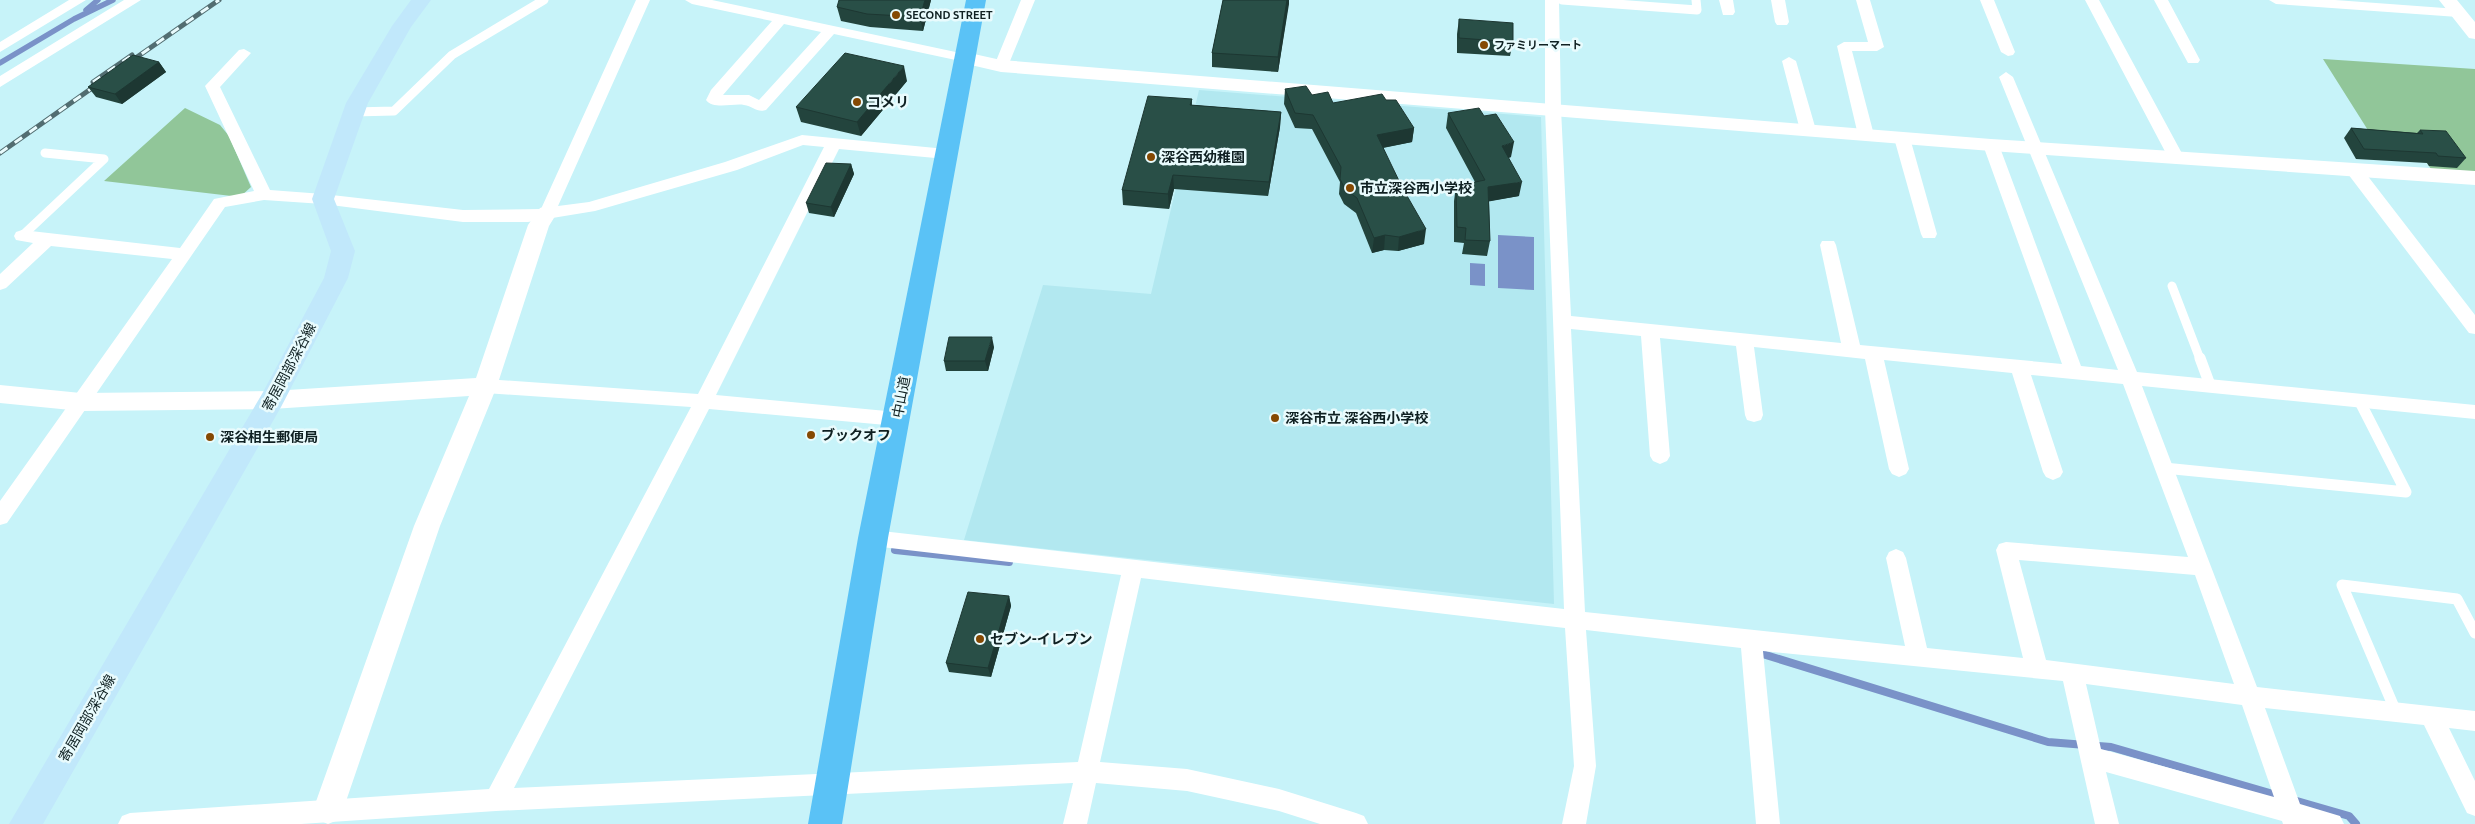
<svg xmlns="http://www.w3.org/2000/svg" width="2475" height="824" viewBox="0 0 2475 824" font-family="Ubuntu,'Noto Sans JP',sans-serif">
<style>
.built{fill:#b2e8f0}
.green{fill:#91c699}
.water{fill:#7a92c8}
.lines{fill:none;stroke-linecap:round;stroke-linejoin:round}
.stream-far1{stroke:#7a92c8;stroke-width:5.5}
.stream{stroke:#7a92c8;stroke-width:8}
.service-far1{stroke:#fff;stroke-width:9}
.service{stroke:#fff;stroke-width:11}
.minor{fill:#fff;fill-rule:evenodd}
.tertiary{fill:#fff;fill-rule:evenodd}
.secondary{fill:#c1e8fb;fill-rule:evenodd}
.trunk{fill:#5ac2f6;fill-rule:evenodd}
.rail-casing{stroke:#526d71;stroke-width:5}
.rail{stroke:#e9fbfd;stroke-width:3;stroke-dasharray:9;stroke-linecap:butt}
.wall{fill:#23443d}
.shaded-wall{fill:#1d3732}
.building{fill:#294f47;stroke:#1d3732}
.poi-dot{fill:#854903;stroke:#e9fbfd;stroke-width:2}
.labels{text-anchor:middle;stroke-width:5;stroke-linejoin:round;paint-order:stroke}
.far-poi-label{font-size:11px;font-weight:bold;fill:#0f2022;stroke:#e9fbfd;text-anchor:start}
.poi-label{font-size:14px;font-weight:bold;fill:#0f2022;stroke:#e9fbfd;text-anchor:start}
.street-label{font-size:14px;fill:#0f2022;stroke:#e9fbfd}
</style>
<rect width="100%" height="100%" fill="#c7f3f9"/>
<path class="built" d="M1199,90L1541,117L1554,604L964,540L1043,285L1151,294Z"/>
<path class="green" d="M2323,59L2475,69V178L2435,175L2410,138L2371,135Z
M185,108L220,125L229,136L251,187L240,197L104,181Z"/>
<path class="water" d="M1498,235L1534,237V290L1498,288Z
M1470,263L1485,264V286L1470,285Z"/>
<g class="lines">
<path class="stream-far1" d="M86,10L98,0
M0,63L74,19L113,0"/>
<path class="stream" d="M895,550L1009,562
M1756,652L2048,742L2111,747L2280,796
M2290,799L2349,816L2356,824"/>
<path class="service-far1" d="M1562,0L1697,10L1696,0
M354,112L394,111L452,55L544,0
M22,236L104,159L45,153
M2172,286L2200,359"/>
<path class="service" d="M2200,358L2210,385
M2164,468L2406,492L2359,400
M2396,712L2342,585L2457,599L2475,633"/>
<path class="minor" d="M69,0H86L0,52V42Z
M124,0H141L0,87V76Z
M636,0H650L558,206L589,202L725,162L802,135L946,149L952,150L954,154L952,158L946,159L839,149L716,395L897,412L904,414L906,419L904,424L897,426L709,409L514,788L1078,762L1121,575L873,546L866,544L863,538L866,532L873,530L1564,609L1545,109V0H1559L1561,109L1571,316L1841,343L1820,245L1822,241H1834L1836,245L1860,345L2062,364L1983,145L1985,141H1997L1999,145L2081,366L2118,370L1999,77L2006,72L2013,77L2137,372L2475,405V419L2142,386L2257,687L2475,711V731L2449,728L2475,781V816L2467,813L2424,725L2265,708L2300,804L2340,816L2344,824H2283L2282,821L2106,772L2119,824H2095L2063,681L1763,651L1780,824H1756L1741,648L1586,630L1596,766L1586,824H1562L1574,766L1565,628L1141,578L1100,762L1187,769L1279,789L1356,813L1364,816L1368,824H1320L1279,811L1187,791L1096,783L1087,824H1063L1073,783L496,811L301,824H118L122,816L130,813L489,789L691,407L485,393L478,391L476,386L478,381L485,379L698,394L824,147L803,145L737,170L595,211L528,222H463L323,204L264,200L225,207L7,523L0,525V501L172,259L51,246L6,288L0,290V274L33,243L16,240L14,236L16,232L22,230L180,248L214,199L254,191L205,86L239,50L244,49L251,53L220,87L270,190L323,194L463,210L541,209ZM1571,329L1641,336L1650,456L1653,461L1660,464L1667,461L1670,456L1660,338L1736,346L1745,415L1747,420L1754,422L1761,420L1763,415L1754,347L1865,359L1889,469L1892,474L1899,477L1906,474L1909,469L1884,360L2012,373L2043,472L2046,477L2053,480L2060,477L2063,472L2031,375L2123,384L2188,557L2006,542L1999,544L1996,550L2023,658L1927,648L1906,558L1903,552L1896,549L1889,552L1886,558L1905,646L1585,612ZM2019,560L2195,575L2234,684L2046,660ZM2086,684L2242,705L2274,797L2101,749Z
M685,0H712L965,54L972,58L965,62L834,34L766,110C757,113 753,106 744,105C734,103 713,110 706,100L711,90L772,21L692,4ZM784,24L821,32L759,100L749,95H723Z
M1021,0H1035L1008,66L1001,70L996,69L994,66Z
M1719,0H1733L1735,12L1733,15H1723Z
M1771,0H1785L1789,22L1787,25H1777L1775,22Z
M1856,0H1870L1884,47L1877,51H1852L1874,135L1866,140L1858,135L1837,46L1844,42H1868Z
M1980,0H1994L2015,52L2013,55L2008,56L2001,52Z
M2085,0H2099L2185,159L2183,163H2171L2169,159Z
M2154,0H2168L2200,60L2198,63H2188Z
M2269,0H2335L2458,9L2465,13L2458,17L2276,4Z
M1789,57L1796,61L1816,130L1813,133L1808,135L1800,130L1782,61Z
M1902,133L1910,138L1937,234L1935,238H1923L1921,234L1894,138Z
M2354,165L2360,166L2475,315V334L2469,333L2348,174L2346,170L2348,166Z"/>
<path class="tertiary" d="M2439,0H2457L2475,22V39L2469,38Z
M965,52L1001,60L1991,139L2475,171V185L1991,151L1001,72L958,62L956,58L958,54Z
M547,206L554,208L557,213L549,226L497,386L440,526L343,810L338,820L328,824L318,820L313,810L414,526L469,396L272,409L81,411L0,403V385L81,393L272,391L476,378L528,225L540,208Z"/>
<path class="secondary" d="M411,0H431L411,27L368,103L334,199L355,251L348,278L281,407L43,824H9L262,394L324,278L331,251L312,199L346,103L392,26Z"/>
<path class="trunk" d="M966,0H986L888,538L842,824H808L858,538Z"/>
<defs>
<path id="rail" d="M127,64L219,0
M93,82L132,55
M0,153L102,81"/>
</defs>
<use href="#rail" class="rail-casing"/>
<use href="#rail" class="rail"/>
</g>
<path class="wall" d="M931,0L923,31L870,27L841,21L837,7Z
M1223,0H1289L1278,72L1212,67V53Z
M1459,19L1513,42L1510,56L1457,53V34Z
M159,62L166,72L122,104L96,97L88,87Z
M907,81L861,136L801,122L796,107Z
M1285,89L1312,95L1333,103L1386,100L1414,128L1412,142L1383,148L1424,244L1398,251L1384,250L1372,253L1356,213L1344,204L1339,194L1340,182L1312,129L1295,128L1284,104Z
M1192,99V105L1281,112L1280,127L1268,196L1174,189L1169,209L1123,205L1122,190Z
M1448,113L1484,116L1511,157L1508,158L1519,196L1489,201L1490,241L1487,256L1462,254L1464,243L1454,242V201L1456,186L1475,182L1446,128Z
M2351,128L2417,133L2420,130L2466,158L2457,168L2429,166L2427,163L2356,159L2344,138Z
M851,164L854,174L834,217L809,213L806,203Z
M994,347L988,371H946L944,361Z
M1009,596L1011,606L991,677L949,672L946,663Z"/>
<path class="shaded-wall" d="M925,0H931L923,31L920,17Z
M1287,0H1289V4L1278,72V57Z
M159,62L166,72L122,104L115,94Z
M904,66L907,81L861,136L857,122Z
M1281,112L1280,127L1268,196L1269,182Z
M1414,128L1412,142L1376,149L1377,135Z
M1514,142L1511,157L1499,161L1502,146Z
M851,164L854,174L834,217L831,207Z
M1173,175L1174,189L1169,209L1168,194Z
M1522,182L1519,196L1486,202L1488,187Z
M1426,229L1424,244L1398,251L1399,237Z
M1385,235L1384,250L1372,253L1374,238Z
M992,337L994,347L988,371L985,361Z
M1009,596L1011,606L991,677L988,668Z"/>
<path class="building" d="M839,0H925L920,17L867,14L837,7Z
M1223,0H1287L1278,57L1212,53Z
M1459,19L1513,23V42L1459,38Z
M845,53L904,66L857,122L796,107Z
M133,55L159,62L115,94L88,87Z
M1306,86L1312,95L1328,92L1333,103L1382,94L1386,100H1396L1414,128L1377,135L1402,187L1426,229L1399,237L1385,235L1374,238L1357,198L1345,189L1340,179L1341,167L1313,115L1295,113L1285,89Z
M1148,96L1192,99L1190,105L1281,112L1269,182L1173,175L1168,194L1122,190Z
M1479,108L1484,116L1496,114L1514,142L1502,146L1522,182L1488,187L1490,241L1465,240L1466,228L1457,227L1456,186L1485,180L1448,113Z
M2351,128L2423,134L2420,130L2446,131L2466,158L2438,156L2436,153L2364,149Z
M826,163L851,164L831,207L806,203Z
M949,337H992L985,361H944Z
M968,592L1009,596L988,668L946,663Z"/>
<g class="poi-dot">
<circle cx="896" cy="15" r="5"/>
<circle cx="1484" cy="45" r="5"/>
<circle cx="857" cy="102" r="5"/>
<circle cx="1151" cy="157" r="5"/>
<circle cx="1350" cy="188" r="5"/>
<circle cx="1275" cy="418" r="5"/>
<circle cx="811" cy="435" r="5"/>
<circle cx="210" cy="437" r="5"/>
<circle cx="980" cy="639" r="5"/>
</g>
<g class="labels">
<g class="far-poi-label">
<text x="906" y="19">SECOND STREET</text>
<text x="1494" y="49">ファミリーマート</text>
</g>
<g class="poi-label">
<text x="867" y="107">コメリ</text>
<text x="1161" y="162">深谷西幼稚園</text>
<text x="1360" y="193">市立深谷西小学校</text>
<text x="1285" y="423">深谷市立 深谷西小学校</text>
<text x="821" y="440">ブックオフ</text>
<text x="220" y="442">深谷相生郵便局</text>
<text x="990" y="644">セブン-イレブン</text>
</g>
<g class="street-label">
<text transform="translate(289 367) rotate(-62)" y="5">寄居岡部深谷線</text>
<text transform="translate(901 397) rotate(-79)" y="5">中山道</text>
<text transform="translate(87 718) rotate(-60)" y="5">寄居岡部深谷線</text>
</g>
</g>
</svg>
